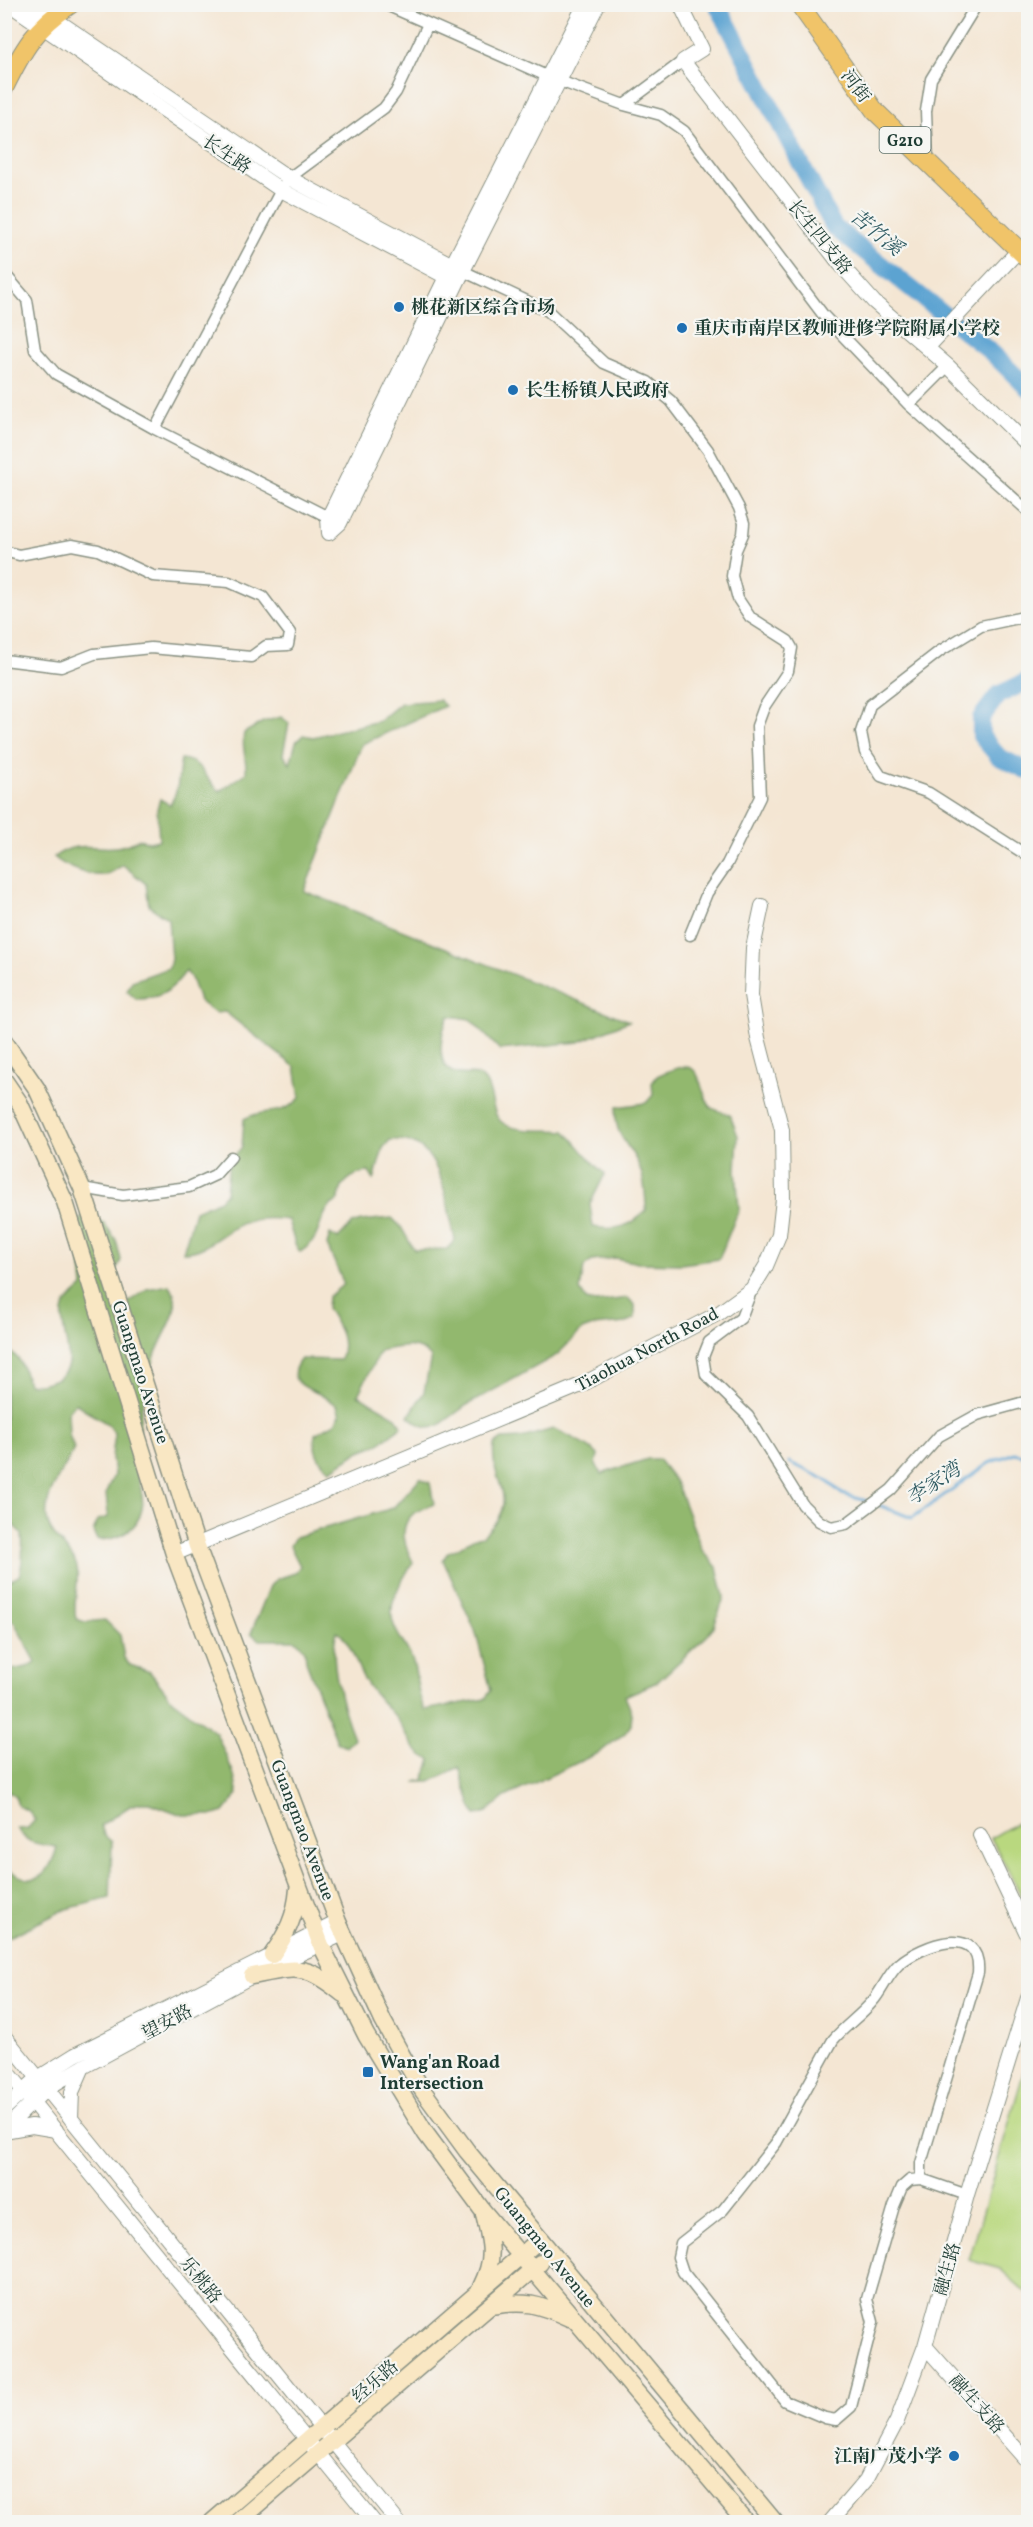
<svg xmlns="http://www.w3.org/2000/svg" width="1033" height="2527" viewBox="0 0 1033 2527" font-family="Vollkorn,'Noto Serif SC',serif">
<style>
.green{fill:#b9d87f;stroke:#6c8a5a;stroke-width:1.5}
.forest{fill:#92b86e;stroke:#587a51;stroke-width:1.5}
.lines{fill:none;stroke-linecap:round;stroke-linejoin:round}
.stream{stroke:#5ba3d1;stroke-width:3}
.river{stroke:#5ba3d1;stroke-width:18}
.minor-casing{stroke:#8a9284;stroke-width:13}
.tertiary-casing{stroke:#8a9284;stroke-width:16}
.secondary-casing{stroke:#8a9284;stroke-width:19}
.trunk-casing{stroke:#8a9284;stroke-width:20}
.minor{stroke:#fff;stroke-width:10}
.tertiary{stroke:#fff;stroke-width:14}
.secondary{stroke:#f9e7c3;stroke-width:16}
.trunk{stroke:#f0c469;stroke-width:18}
.poi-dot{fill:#1f6fb2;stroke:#f6f6f2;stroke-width:2}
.labels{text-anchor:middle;stroke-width:4.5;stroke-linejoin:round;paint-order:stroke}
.shield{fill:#f6f6f2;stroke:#60746d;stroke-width:1.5}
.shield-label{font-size:16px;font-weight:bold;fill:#1f3d34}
.street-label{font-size:18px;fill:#1f3d34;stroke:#f6f6f2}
.poi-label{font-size:18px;font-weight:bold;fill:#1f3d34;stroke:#f6f6f2;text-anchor:start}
.water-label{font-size:20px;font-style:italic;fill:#315c63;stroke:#f6f6f2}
</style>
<rect width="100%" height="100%" fill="#f6f6f2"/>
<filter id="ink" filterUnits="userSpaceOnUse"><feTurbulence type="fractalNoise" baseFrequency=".0167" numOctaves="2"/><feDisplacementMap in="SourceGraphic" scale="12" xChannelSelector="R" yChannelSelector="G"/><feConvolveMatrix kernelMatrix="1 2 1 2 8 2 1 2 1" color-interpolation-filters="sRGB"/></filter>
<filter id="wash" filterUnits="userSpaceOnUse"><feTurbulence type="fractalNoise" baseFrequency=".008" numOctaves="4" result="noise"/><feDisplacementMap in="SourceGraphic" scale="24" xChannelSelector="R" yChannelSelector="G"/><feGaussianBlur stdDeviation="1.35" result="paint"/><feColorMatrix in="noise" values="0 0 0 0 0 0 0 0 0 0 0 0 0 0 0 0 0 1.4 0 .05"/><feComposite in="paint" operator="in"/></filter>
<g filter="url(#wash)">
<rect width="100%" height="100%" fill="#f4e6d3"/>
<path class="green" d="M1028,1816V1908L991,1838Z
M1028,2057V2294L1000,2269L969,2260Z"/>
<path class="forest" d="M439,700L445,706L362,744L304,891L629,1021L579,1042L500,1050L470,1019L449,1016C441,1029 434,1066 455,1073C466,1077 476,1070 485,1081C494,1093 490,1114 503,1123C516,1133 550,1129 565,1131C580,1146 588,1160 605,1174L590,1204L593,1227C615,1231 632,1227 646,1210C646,1197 644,1180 640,1168C631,1145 611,1134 617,1107L646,1103L653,1095L652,1083L657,1076C706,1053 693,1078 711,1108L730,1115L738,1136L736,1170L739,1209L719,1259L681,1264L638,1263L615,1258L592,1261L584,1267L580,1290L586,1300L596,1302L628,1298L635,1305V1318L626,1323L593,1326L582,1330L557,1355L467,1405L438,1426L427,1427L417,1423L409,1416L424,1392L431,1357C417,1341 399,1347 380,1351L358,1395L396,1417L402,1426L378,1444L360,1451L331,1470C318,1462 313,1449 315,1434L335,1423L340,1415L337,1405C330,1401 324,1396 317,1393C300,1385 285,1379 301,1359L340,1360C348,1338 337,1326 327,1308L328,1297L344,1284L327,1245L330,1234L338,1239L352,1224L361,1221L392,1218L401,1227L414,1250L447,1249L455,1240C446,1203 443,1135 390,1140L383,1148L374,1180L369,1172C357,1173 348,1177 342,1187C340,1192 340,1197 337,1201C334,1204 329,1205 327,1210C316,1228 321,1239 300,1252L295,1244L288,1220C275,1218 258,1218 246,1222C223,1229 208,1253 183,1252L195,1211L220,1200L226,1193L229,1162L242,1147L244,1119C265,1107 281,1118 300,1098L295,1067L225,1012L215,1013L199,1001L191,978L186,971C171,991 161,999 136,999L127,991L132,981L169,968L171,959L168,919L149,906L146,884L123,865C118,868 112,873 107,874C94,879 63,866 54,857C84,834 106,859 139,839L149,842L159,840L157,809L160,799L170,805C181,786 177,778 181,759C204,761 204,780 220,791L246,773C247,759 241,746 244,733L263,722L281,717L289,723L283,754L290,764L296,742L303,735L313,737L379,721L401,703Z
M85,1215L104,1223L116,1240L121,1260L116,1272L124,1305L147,1289L169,1285C187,1307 162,1333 155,1356C144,1388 135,1434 137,1469C138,1481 145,1497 142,1509C137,1532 117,1540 97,1540L93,1531L98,1520L108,1517L106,1493L114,1475L112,1457L115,1434L109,1425L75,1403L68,1412L69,1434L74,1449C62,1473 36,1504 51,1530C58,1542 71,1552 76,1564C81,1576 72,1602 76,1619L85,1622L105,1620L120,1635L124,1658L130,1665L150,1672L172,1700L216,1733L233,1772L238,1794L224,1812L214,1815H182L150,1803H139L130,1806L101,1825L104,1835L112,1842L110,1898L66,1909L5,1939V1867C33,1889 48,1880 57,1847C39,1844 27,1845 17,1828L27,1829L35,1820L29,1811L18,1806L15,1796L5,1789V1671L27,1667L36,1662L14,1622L5,1617V1580H11L19,1576C23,1563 23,1547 22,1534L5,1517V1349C22,1357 22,1366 28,1384C36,1385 43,1384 51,1381C86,1370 56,1331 64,1308C66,1300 76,1294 83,1287L77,1221Z
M553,1429C562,1431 592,1448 598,1455L596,1464L601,1474L648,1459H658L676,1482L702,1550L717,1567L724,1597L714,1627L707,1636L657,1682L625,1696L632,1713L631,1725L625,1733L600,1752L505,1797L487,1812L476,1815L471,1806L459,1767L430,1782H415L424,1780L431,1760C411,1752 408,1734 396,1718C384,1704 373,1695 364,1679C355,1663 351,1641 337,1631C328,1659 343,1711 354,1738L346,1747L337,1742L306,1661L305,1650L296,1640H259L251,1633L270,1586L277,1579L295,1573L300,1566L290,1546L295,1537L393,1508L420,1478L430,1483L434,1504C428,1507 417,1510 413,1514C397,1528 406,1548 413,1562C400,1584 383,1607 397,1632C401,1640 407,1648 411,1657C419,1675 415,1692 425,1710L485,1699L491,1690L475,1630L443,1560L448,1552C462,1550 468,1537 483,1536C524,1497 489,1485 494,1445L502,1439L522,1438Z"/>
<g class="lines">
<path class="stream" d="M789,1462L826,1480L842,1494L870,1502
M876,1504L912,1518L989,1463L1014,1453L1028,1456"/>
<path class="river" d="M717,4L834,227L992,353L1028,388
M1028,681L998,695L981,718V736L999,757L1028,771"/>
</g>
</g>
<g filter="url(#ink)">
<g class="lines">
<defs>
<path id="minor" d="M384,4L549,77L624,105L661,115L684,131L824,316L909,405L1028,511
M624,105L683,61
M928,162L926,111L931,79L977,4
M463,271L548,311L604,363L648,382L671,401L708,450L739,508L744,523L743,534L736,550L732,576L738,599L750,617L788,641L792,648L788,671L764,707L757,726L760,797L727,864L707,893L690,935
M4,273L27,300L35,350L56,374L155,429L334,520
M909,405L948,366
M155,429L281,190L289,178L384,108L396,92L428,24
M4,551L19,555L72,545L98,550L153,576L229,582L263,597L290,633L288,645L266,646L251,657L151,648L94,654L61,667L4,660
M1028,616L981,626L940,651L870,705L861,732L865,752L881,776L929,793L1028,856
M82,1188L123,1195L189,1187L215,1175L231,1157
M752,1289L741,1318L709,1342L703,1357L706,1375L748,1416L803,1505L819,1521L831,1527L846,1524L891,1490L939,1436L977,1415L1028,1401
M921,2179V2163L978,1973C982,1922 922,1945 899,1964C888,1974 882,1991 872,2002C860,2016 845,2026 833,2040L776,2143L723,2210L681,2243L678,2257L683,2272L785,2401L825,2418L836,2420L851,2407L873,2322L867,2299L894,2206L902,2187L910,2180L921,2179L967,2195"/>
<path id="tertiary" d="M9,4L281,190L452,280
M33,4L289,178L458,268
M680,4L702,49L683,61L840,264L874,302L948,366L1028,445
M927,348L1019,250
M329,533L340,523L463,271L598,4
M329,533L328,518L446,277L585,4
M174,1554L581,1385L719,1313L752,1289L766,1266L779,1235L783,1199L782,1130L758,1038L751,995L753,948L762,906
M980,1835L1028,1936
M4,2036L398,2522
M4,2067L374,2522
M4,2109L38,2078L75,2055L338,1922
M71,2119L72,2092L83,2067
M4,2130L46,2089L83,2067L252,1976L343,1934
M4,2131L32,2126L56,2130
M925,2346L1028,2462
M830,2522L866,2480L897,2421L925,2346L967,2195L1028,1998"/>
<path id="secondary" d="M4,1041L37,1089L82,1188L197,1546L338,1922L383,2021L404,2059L423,2091L467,2151L775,2522
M4,1080L19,1102L65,1202L174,1554L321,1945L366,2035L426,2134L483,2211L746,2522
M272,1955C287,1934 296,1915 298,1889
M252,1976C298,1967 305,1963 343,1994
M481,2287C495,2259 492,2245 484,2215
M491,2306C524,2300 539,2304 569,2318
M212,2522L539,2240
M238,2522L540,2263"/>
<path id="trunk" d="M799,4L875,111L1028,259
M4,88C23,49 35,28 71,4"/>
</defs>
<use href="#minor" class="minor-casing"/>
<use href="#tertiary" class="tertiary-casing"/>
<use href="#secondary" class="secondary-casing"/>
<use href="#trunk" class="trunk-casing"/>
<use href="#minor" class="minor"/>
<use href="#tertiary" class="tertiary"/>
<use href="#secondary" class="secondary"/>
<use href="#trunk" class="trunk"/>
</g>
</g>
<g class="poi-dot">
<circle cx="399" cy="307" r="6"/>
<circle cx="682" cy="328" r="6"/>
<circle cx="513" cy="390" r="6"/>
<rect x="362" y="2066" width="12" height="12" rx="3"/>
<circle cx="954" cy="2456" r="6"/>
</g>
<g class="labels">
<rect class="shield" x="879.5" y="127" width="51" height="26" rx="4.5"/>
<g class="shield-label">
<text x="905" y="146">G210</text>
</g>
<g class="street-label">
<text transform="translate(856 86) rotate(53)" y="6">河街</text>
<text transform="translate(227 154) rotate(34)" y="6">长生路</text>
<text transform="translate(820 237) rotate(51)" y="6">长生四支路</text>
<text transform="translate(647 1349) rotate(-28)" y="6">Tiaohua North Road</text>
<text transform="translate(141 1372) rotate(72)" y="6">Guangmao Avenue</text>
<text transform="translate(303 1830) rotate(69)" y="6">Guangmao Avenue</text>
<text transform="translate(167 2022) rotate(-28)" y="6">望安路</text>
<text transform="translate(545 2247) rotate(51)" y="6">Guangmao Avenue</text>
<text transform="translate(947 2269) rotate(-74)" y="6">融生路</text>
<text transform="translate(201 2280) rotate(51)" y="6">乐桃路</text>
<text transform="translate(375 2381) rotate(-41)" y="6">经乐路</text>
<text transform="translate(977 2404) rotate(48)" y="6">融生支路</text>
</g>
<g class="poi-label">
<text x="411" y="313">桃花新区综合市场</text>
<text x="694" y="334">重庆市南岸区教师进修学院附属小学校</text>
<text x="525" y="396">长生桥镇人民政府</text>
<text x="380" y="2068">Wang'an Road<tspan x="380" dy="21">Intersection</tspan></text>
<text x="942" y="2462" text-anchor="end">江南广茂小学</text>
</g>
<g class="water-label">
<text transform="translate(877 232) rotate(39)" y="7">苦竹溪</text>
<text transform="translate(933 1483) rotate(-33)" y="7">李家湾</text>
</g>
</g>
<rect width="1033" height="2527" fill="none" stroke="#f6f6f2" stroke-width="24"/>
</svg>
